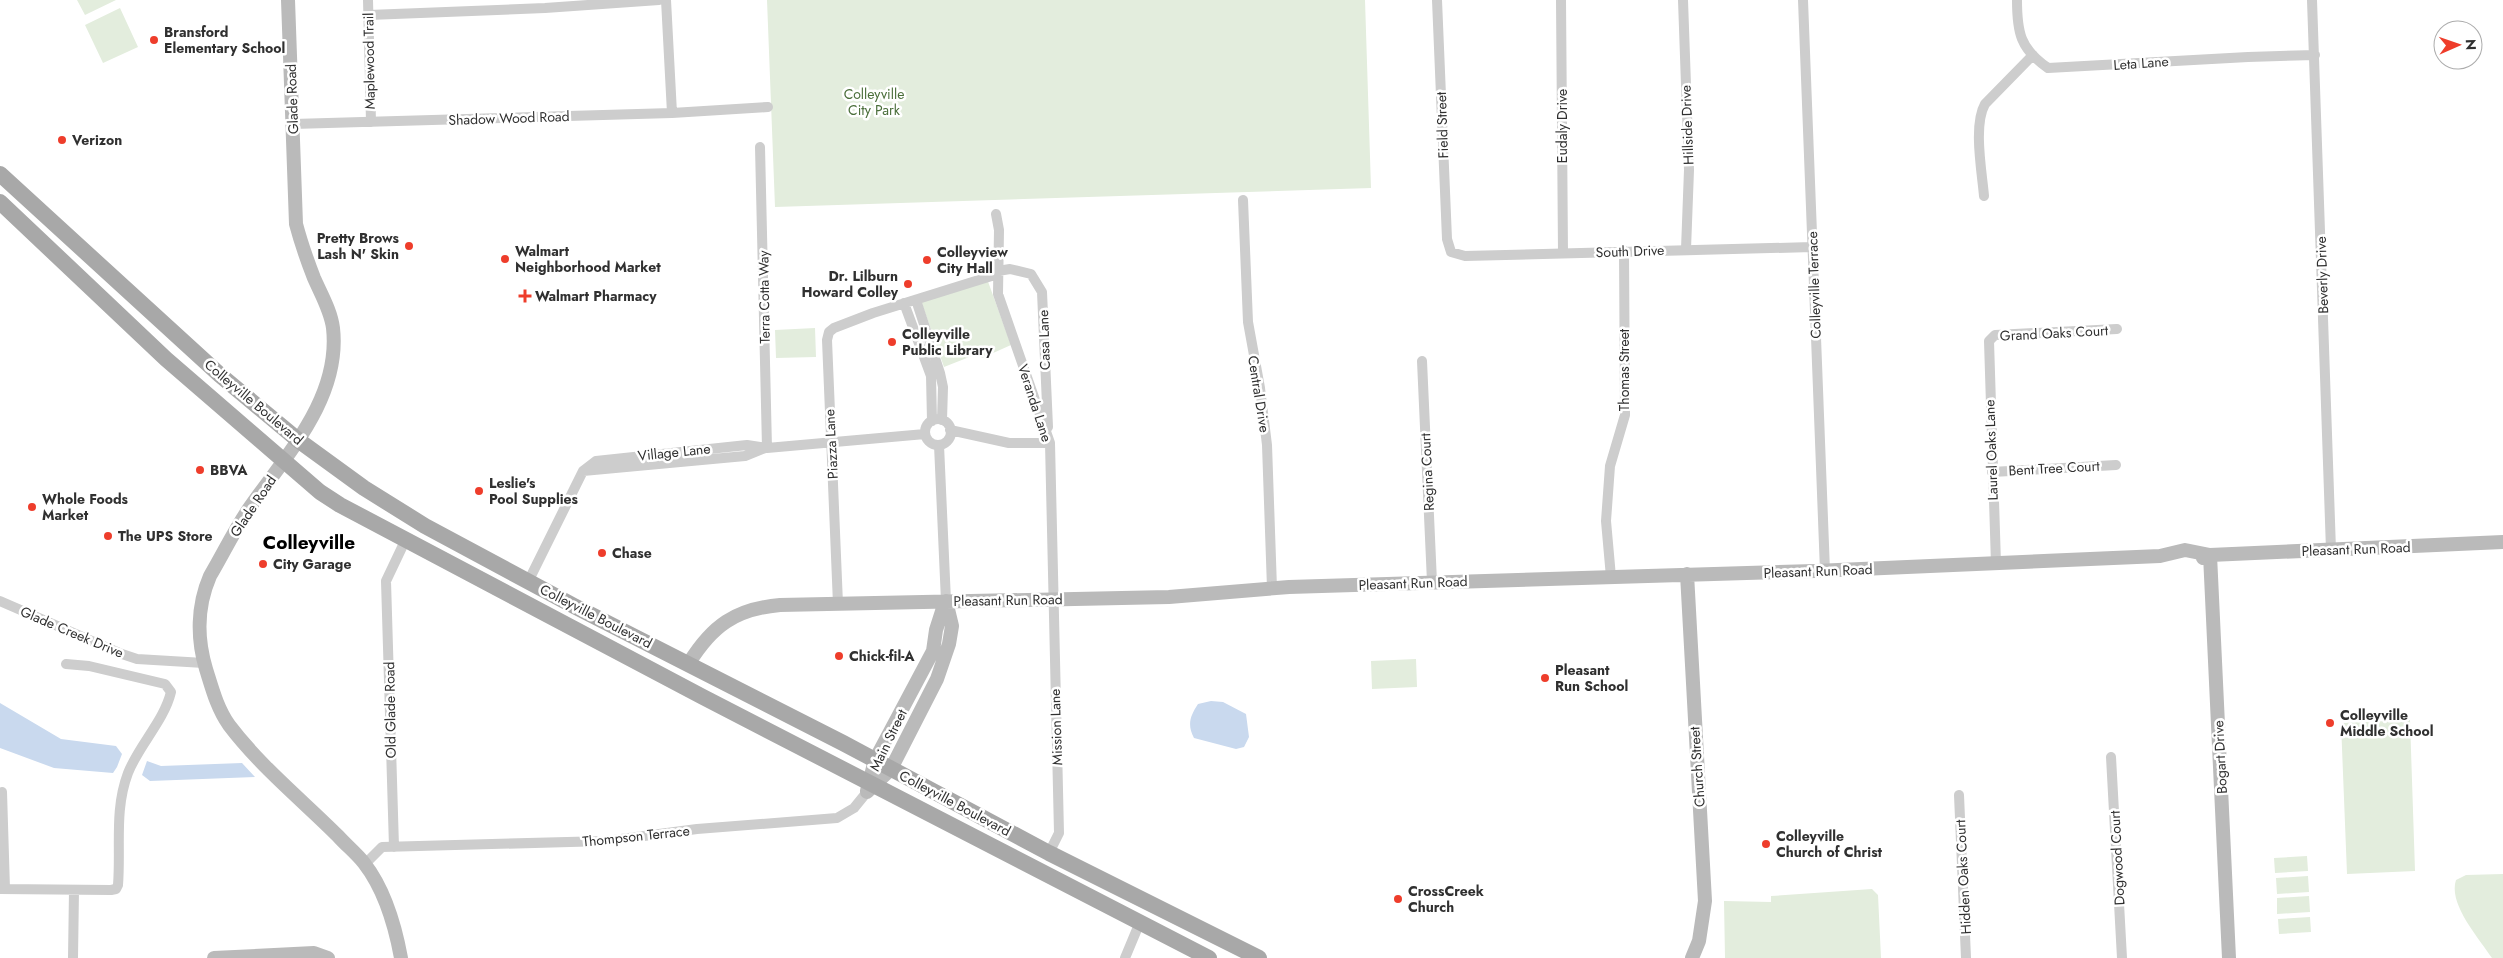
<svg xmlns="http://www.w3.org/2000/svg" width="2503" height="958" viewBox="0 0 2503 958" font-family="Jost,sans-serif">
<style>
.green{fill:#e3eddd}
.water{fill:#c9d9ee}
.lines{fill:none;stroke-linecap:round;stroke-linejoin:round}
.street{stroke:#cdcdcd;stroke-width:10}
.secondary{stroke:#bababa;stroke-width:14}
.primary{stroke:#a8a8a8;stroke-width:16}
.poi-dot{fill:#ee3d2b;stroke:#fff;stroke-width:2}
.labels{text-anchor:middle;stroke-width:5;stroke-linejoin:round;paint-order:stroke}
.poi-label{font-size:14px;font-weight:bold;fill:#303030;stroke:#fff;text-anchor:start}
.street-label{font-size:14px;fill:#303030;stroke:#fff}
.park-label{font-size:14px;fill:#4a6e3a;stroke:#fff}
.district-label{font-size:19px;font-weight:bold;fill:#000;stroke:#fff}
</style>
<rect width="100%" height="100%" fill="#fff"/>
<path class="green" d="M77,0H116L85,15Z
M767,0H1365L1371,188L775,207Z
M120,8L138,47L103,63L85,25Z
M986,276L1011,345L982,358L977,354L944,367L920,298Z
M815,328L816,357L776,358L775,330Z
M1416,659L1417,687L1372,689L1371,661Z
M2410,720L2415,871L2347,874L2341,723Z
M2307,856L2308,871L2275,873L2274,858Z
M2503,874V958H2492C2479,938 2448,904 2456,880L2466,875Z
M2308,876L2309,892L2277,894L2276,878Z
M1872,889L1878,895L1881,958H1725L1724,901L1771,902V896Z
M2309,896L2310,912L2277,914V898Z
M2310,917L2311,932L2279,934L2278,919Z"/>
<path class="water" d="M1211,701L1223,702L1246,714L1249,737L1244,747L1236,749L1194,738C1187,725 1190,716 1198,704Z
M0,703L61,739L116,746L122,754L117,767L113,773L54,768L0,748Z
M147,761L161,766L242,763L255,777L150,781L142,775Z"/>
<g class="lines">
<path class="street" d="M368,0L371,122
M666,0L672,113
M1437,0L1447,239L1451,252L1465,256L1812,247
M1561,0L1563,253
M1683,0L1689,170L1686,249
M1803,0L1825,571
M2017,0C2017,32 2020,49 2048,68L2248,57L2315,55
M2312,0L2331,550
M369,15L545,8L659,0
M293,124L672,113L768,107
M760,147L767,448
M1984,196C1982,172 1973,125 1985,104L2033,55
M1243,200L1248,322L1260,388L1267,445L1272,588
M996,214L999,230L998,294L1050,443L1059,833L1049,853
M998,271L1010,269L1031,274L1042,292L1048,427
M916,300L940,373L943,387L942,420
M904,303L931,376L932,421
M1422,361L1432,582
M925 432a13 13 0 1 1 26 0a13 13 0 1 1-26 0Z
M950,430L1009,443H1050
M939,445L946,601
M583,471L745,456L765,448
M1992,472L2116,465
M1996,564L1989,341L1995,335L2117,329
M1611,577L1606,521L1610,466L1625,415L1624,251
M528,582L583,471L596,461L747,445L767,448L925,434
M0,601L122,654L137,659L204,663
M838,604L827,340L829,332L834,328L873,313L998,274
M2111,757L2122,958
M2,792L5,889
M1959,795L1966,958
M394,847L386,581L405,541
M365,864L382,847L606,841L697,829L837,818L854,808L867,792
M0,889L111,890L116,889L118,885C121,847 114,810 128,773C139,745 164,721 171,692L165,684L89,666L66,664
M73,958L74,890
M1125,958L1140,922"/>
<path class="secondary" d="M288,0L296,224C301,243 307,260 314,278C321,294 331,311 333,328C341,399 285,456 248,510C234,531 223,554 210,576C197,606 197,639 206,669C212,688 217,708 229,725C260,766 302,800 338,836C346,845 357,854 364,863C385,890 395,925 401,958
M2210,555L2229,958
M2203,558L2210,555L2503,542
M1687,574L1705,901L1699,941L1692,958
M689,663C712,626 735,609 780,605L1169,597L1289,587L1815,571L2160,556L2185,550L2210,555
M867,791L875,760L933,651L936,630L945,602
M867,792L891,769L937,679L949,644L952,626L946,601
M214,958L314,953L328,958"/>
<path class="primary" d="M0,174L220,375L298,440L364,488L425,526L574,606L843,743L1049,853L1259,958
M0,202L166,359L320,492L340,505L703,697L1209,958"/>
</g>
<g class="poi-dot">
<circle cx="154" cy="40" r="5"/>
<circle cx="62" cy="140" r="5"/>
<circle cx="409" cy="246" r="5"/>
<circle cx="505" cy="259" r="5"/>
<circle cx="927" cy="260" r="5"/>
<circle cx="908" cy="284" r="5"/>
<path d="M522.5 288.5h5v5h5v5h-5v5h-5v-5h-5v-5h5z"/>
<circle cx="892" cy="342" r="5"/>
<circle cx="200" cy="470" r="5"/>
<circle cx="479" cy="491" r="5"/>
<circle cx="32" cy="507" r="5"/>
<circle cx="108" cy="536" r="5"/>
<circle cx="602" cy="553" r="5"/>
<circle cx="263" cy="564" r="5"/>
<circle cx="839" cy="656" r="5"/>
<circle cx="1545" cy="678" r="5"/>
<circle cx="2330" cy="723" r="5"/>
<circle cx="1766" cy="844" r="5"/>
<circle cx="1398" cy="899" r="5"/>
</g>
<g class="labels">
<g class="poi-label">
<text x="164" y="37">Bransford<tspan x="164" dy="16">Elementary School</tspan></text>
<text x="72" y="145">Verizon</text>
<text x="399" y="243" text-anchor="end">Pretty Brows<tspan x="399" dy="16">Lash N' Skin</tspan></text>
<text x="515" y="256">Walmart<tspan x="515" dy="16">Neighborhood Market</tspan></text>
<text x="937" y="257">Colleyview<tspan x="937" dy="16">City Hall</tspan></text>
<text x="898" y="281" text-anchor="end">Dr. Lilburn<tspan x="898" dy="16">Howard Colley</tspan></text>
<text x="535" y="301">Walmart Pharmacy</text>
<text x="902" y="339">Colleyville<tspan x="902" dy="16">Public Library</tspan></text>
<text x="210" y="475">BBVA</text>
<text x="489" y="488">Leslie's<tspan x="489" dy="16">Pool Supplies</tspan></text>
<text x="42" y="504">Whole Foods<tspan x="42" dy="16">Market</tspan></text>
<text x="118" y="541">The UPS Store</text>
<text x="612" y="558">Chase</text>
<text x="273" y="569">City Garage</text>
<text x="849" y="661">Chick-fil-A</text>
<text x="1555" y="675">Pleasant<tspan x="1555" dy="16">Run School</tspan></text>
<text x="2340" y="720">Colleyville<tspan x="2340" dy="16">Middle School</tspan></text>
<text x="1776" y="841">Colleyville<tspan x="1776" dy="16">Church of Christ</tspan></text>
<text x="1408" y="896">CrossCreek<tspan x="1408" dy="16">Church</tspan></text>
</g>
<g class="street-label">
<text transform="translate(369 61) rotate(-91)" y="5">Maplewood Trail</text>
<text transform="translate(2141 63) rotate(-4)" y="5">Leta Lane</text>
<text transform="translate(292 99) rotate(-92)" y="5">Glade Road</text>
<text transform="translate(509 118) rotate(-2)" y="5">Shadow Wood Road</text>
<text transform="translate(1442 125) rotate(-92)" y="5">Field Street</text>
<text transform="translate(1687 125) rotate(-92)" y="5">Hillside Drive</text>
<text transform="translate(1562 126) rotate(-90)" y="5">Eudaly Drive</text>
<text transform="translate(1630 251) rotate(-2)" y="5">South Drive</text>
<text transform="translate(2322 275) rotate(-92)" y="5">Beverly Drive</text>
<text transform="translate(1814 285) rotate(-92)" y="5">Colleyville Terrace</text>
<text transform="translate(764 297) rotate(-91)" y="5">Terra Cotta Way</text>
<text transform="translate(2054 333) rotate(-3)" y="5">Grand Oaks Court</text>
<text transform="translate(1044 340) rotate(-92)" y="5">Casa Lane</text>
<text transform="translate(1624 370) rotate(-90)" y="5">Thomas Street</text>
<text transform="translate(1259 394) rotate(81)" y="5">Central Drive</text>
<text transform="translate(254 402) rotate(40)" y="5">Colleyville Boulevard</text>
<text transform="translate(1035 403) rotate(72)" y="5">Veranda Lane</text>
<text transform="translate(831 444) rotate(-93)" y="5">Piazza Lane</text>
<text transform="translate(1991 450) rotate(-92)" y="5">Laurel Oaks Lane</text>
<text transform="translate(674 452) rotate(-6)" y="5">Village Lane</text>
<text transform="translate(2054 468) rotate(-3)" y="5">Bent Tree Court</text>
<text transform="translate(1427 472) rotate(-93)" y="5">Regina Court</text>
<text transform="translate(253 506) rotate(-56)" y="5">Glade Road</text>
<text transform="translate(2356 549) rotate(-2)" y="5">Pleasant Run Road</text>
<text transform="translate(1818 571) rotate(-2)" y="5">Pleasant Run Road</text>
<text transform="translate(1413 583) rotate(-2)" y="5">Pleasant Run Road</text>
<text transform="translate(1008 600) rotate(-1)" y="5">Pleasant Run Road</text>
<text transform="translate(596 616) rotate(27)" y="5">Colleyville Boulevard</text>
<text transform="translate(72 632) rotate(23)" y="5">Glade Creek Drive</text>
<text transform="translate(390 710) rotate(-91)" y="5">Old Glade Road</text>
<text transform="translate(1056 727) rotate(-92)" y="5">Mission Lane</text>
<text transform="translate(888 740) rotate(-64)" y="5">Main Street</text>
<text transform="translate(2220 757) rotate(-93)" y="5">Bogart Drive</text>
<text transform="translate(1697 767) rotate(-94)" y="5">Church Street</text>
<text transform="translate(955 803) rotate(28)" y="5">Colleyville Boulevard</text>
<text transform="translate(636 836) rotate(-6)" y="5">Thompson Terrace</text>
<text transform="translate(2117 858) rotate(-93)" y="5">Dogwood Court</text>
<text transform="translate(1963 877) rotate(-93)" y="5">Hidden Oaks Court</text>
</g>
<g class="park-label">
<text x="874" y="99">Colleyville<tspan x="874" dy="16">City Park</tspan></text>
</g>
<g class="district-label">
<text x="309" y="549">Colleyville</text>
</g>
</g>
<g transform="translate(2458 45) rotate(88)"><circle r="24" fill="#ffffff" stroke="#acacac"/>
<path d="M0-4L9 19L0 12L-9 19Z" fill="#ee3d2b"/>
<text y="-8" font-size="14" font-weight="bold" text-anchor="middle" fill="#303030">N</text>
</g>
</svg>
